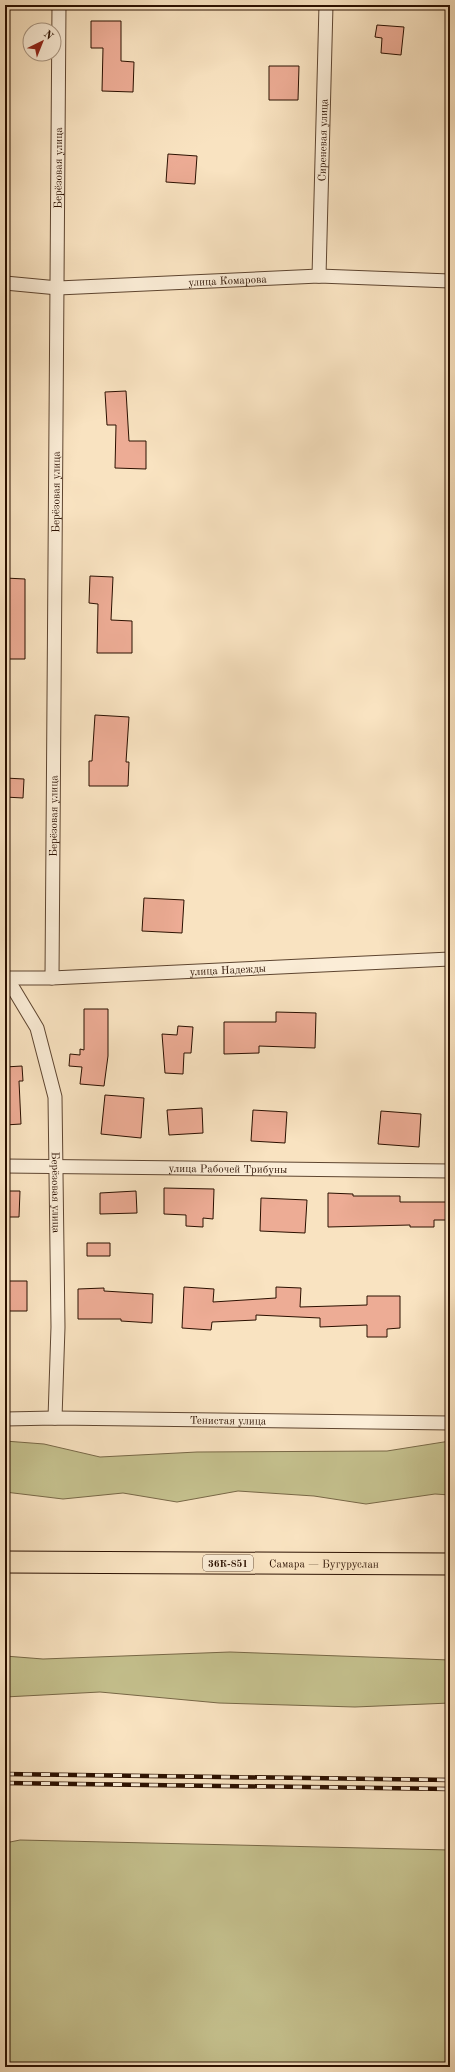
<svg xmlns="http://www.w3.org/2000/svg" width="455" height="2072" viewBox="0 0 455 2072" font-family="'Old Standard TT',serif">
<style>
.green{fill:#c5c18e;stroke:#786847}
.building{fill:#edac95;stroke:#2b1000}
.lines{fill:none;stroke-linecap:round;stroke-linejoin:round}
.minor-casing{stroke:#5e4530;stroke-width:15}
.primary-casing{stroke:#2b1000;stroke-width:23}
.minor{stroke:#fbedd7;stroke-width:13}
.primary{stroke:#f9e3c1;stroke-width:21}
.rail-casing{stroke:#2b1000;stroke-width:4.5}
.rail{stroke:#fbedd7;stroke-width:3;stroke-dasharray:9;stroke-linecap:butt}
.labels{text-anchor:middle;stroke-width:3;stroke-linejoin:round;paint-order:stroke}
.shield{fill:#fbedd7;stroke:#695240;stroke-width:1}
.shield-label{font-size:10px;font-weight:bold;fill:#2b1000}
.street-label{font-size:11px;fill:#2b1000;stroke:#fbedd7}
</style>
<rect width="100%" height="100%" fill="#f9e3c1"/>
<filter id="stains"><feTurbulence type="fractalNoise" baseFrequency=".005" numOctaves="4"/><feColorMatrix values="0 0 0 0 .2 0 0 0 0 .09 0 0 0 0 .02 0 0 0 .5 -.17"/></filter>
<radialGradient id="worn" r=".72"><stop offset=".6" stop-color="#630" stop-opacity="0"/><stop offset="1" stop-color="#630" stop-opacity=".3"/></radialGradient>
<path class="green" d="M5,1441L44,1444L100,1457L197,1452L387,1451L450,1441V1495L435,1494L366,1504L314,1496L238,1491L177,1502L123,1493L63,1499L5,1492Z
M230,1652L450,1660V1703L355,1707L219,1703L100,1692L5,1697V1656L43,1659Z
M20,1840L450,1850V2067H5V1843Z"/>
<path class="building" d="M91,21H121V61L134,62L133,92L102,91L103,48H91Z
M377,25L404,27L401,55L381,53L382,38L375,37Z
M269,66H299L298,100H269Z
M168,154L197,156L195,184L166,182Z
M126,391L129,441H146V469L115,468L116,425H107L105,392Z
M90,576L113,577L111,620L132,621V653H97L98,604L89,603Z
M5,578L25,579V659H5Z
M95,715L129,717L126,762H129L128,786H89V761H92Z
M5,778L24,779L23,798L5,797Z
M144,898L184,900L182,933L142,931Z
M84,1009H108V1056L104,1086L80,1084L82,1067L69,1066L70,1054L80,1055V1049L84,1050Z
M276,1012L316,1013L315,1048L259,1046V1053L224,1054V1022H276Z
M178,1026L193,1027L191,1053H184L183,1074L165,1073L162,1034L177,1035Z
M22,1066L23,1081H19L21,1124L5,1125V1067Z
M105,1095L144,1098L141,1138L101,1134Z
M202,1108L203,1133L169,1135L167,1110Z
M253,1110L287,1112L285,1143L251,1141Z
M381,1111L421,1114L419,1147L378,1144Z
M164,1188L214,1189L213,1219L203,1218V1227L186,1226V1215L164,1214Z
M5,1191H20L19,1217H5Z
M136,1191L137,1213L100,1214V1193Z
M328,1193L353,1194V1196H400V1202H450V1220H434V1227H410V1225L328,1227Z
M261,1198L307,1200L305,1233L260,1231Z
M87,1243H110V1256H87Z
M5,1281H27V1311H5Z
M184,1287L214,1289L213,1302L276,1298V1287L301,1288L300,1307L367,1305V1296H400V1328L387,1329V1337H367V1325L320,1327V1318L256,1315V1320L212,1322L211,1330L182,1328Z
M104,1288V1291L153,1294L152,1323L121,1321V1319H78V1289Z"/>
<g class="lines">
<defs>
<g id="minor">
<path id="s1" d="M319,276L326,5"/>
<path id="s2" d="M5,283L58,288L319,276L450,281"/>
<path id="s3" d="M5,978H52L450,959"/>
<path id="s4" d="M7,978L37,1028L55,1097L58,1327L55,1418"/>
<path id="s5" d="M52,978L59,5"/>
<path id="s6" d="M5,1166L450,1171"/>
<path id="s7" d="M5,1419L55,1418L450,1423"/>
</g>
<g id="primary">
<path id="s8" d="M5,1562L450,1564"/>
</g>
</defs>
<use href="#minor" class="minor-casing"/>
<use href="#primary" class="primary-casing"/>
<use href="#minor" class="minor"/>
<use href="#primary" class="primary"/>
<defs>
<path id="rail" d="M5,1774L450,1780
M5,1783L450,1789"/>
</defs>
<use href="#rail" class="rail-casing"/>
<use href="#rail" class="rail"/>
</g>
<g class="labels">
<rect class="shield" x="203" y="1555" width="50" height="16" rx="3"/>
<g class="shield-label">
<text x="228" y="1567">36К-851</text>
</g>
<g class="street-label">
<text dy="4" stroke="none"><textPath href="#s1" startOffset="136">Сиреневая улица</textPath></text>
<text dy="4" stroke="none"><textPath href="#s5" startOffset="810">Берёзовая улица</textPath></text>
<text dy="4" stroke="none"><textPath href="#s2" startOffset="223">улица Комарова</textPath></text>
<text dy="4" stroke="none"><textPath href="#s5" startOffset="486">Берёзовая улица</textPath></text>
<text dy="4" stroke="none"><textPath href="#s5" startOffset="162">Берёзовая улица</textPath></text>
<text dy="4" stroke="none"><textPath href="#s3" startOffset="223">улица Надежды</textPath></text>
<text dy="4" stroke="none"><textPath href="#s6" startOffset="223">улица Рабочей Трибуны</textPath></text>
<text dy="4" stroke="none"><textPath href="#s4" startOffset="225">Берёзовая улица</textPath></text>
<text dy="4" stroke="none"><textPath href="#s7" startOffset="223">Тенистая улица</textPath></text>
<text dy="4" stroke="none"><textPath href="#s8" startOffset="319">Самара — Бугуруслан</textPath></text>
</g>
</g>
<rect width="455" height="2072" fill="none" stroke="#f9e3c1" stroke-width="20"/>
<rect x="6" y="6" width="443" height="2060" fill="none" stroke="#2b1000" stroke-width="2"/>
<rect x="10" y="10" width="435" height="2052" fill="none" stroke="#2b1000"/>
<g transform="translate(42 42) rotate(43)"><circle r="19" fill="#fbedd7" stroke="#a89581"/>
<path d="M0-3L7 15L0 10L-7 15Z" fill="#8f2418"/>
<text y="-6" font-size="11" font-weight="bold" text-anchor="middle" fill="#2b1000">N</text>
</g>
<rect width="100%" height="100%" filter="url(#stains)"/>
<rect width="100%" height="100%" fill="url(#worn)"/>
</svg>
